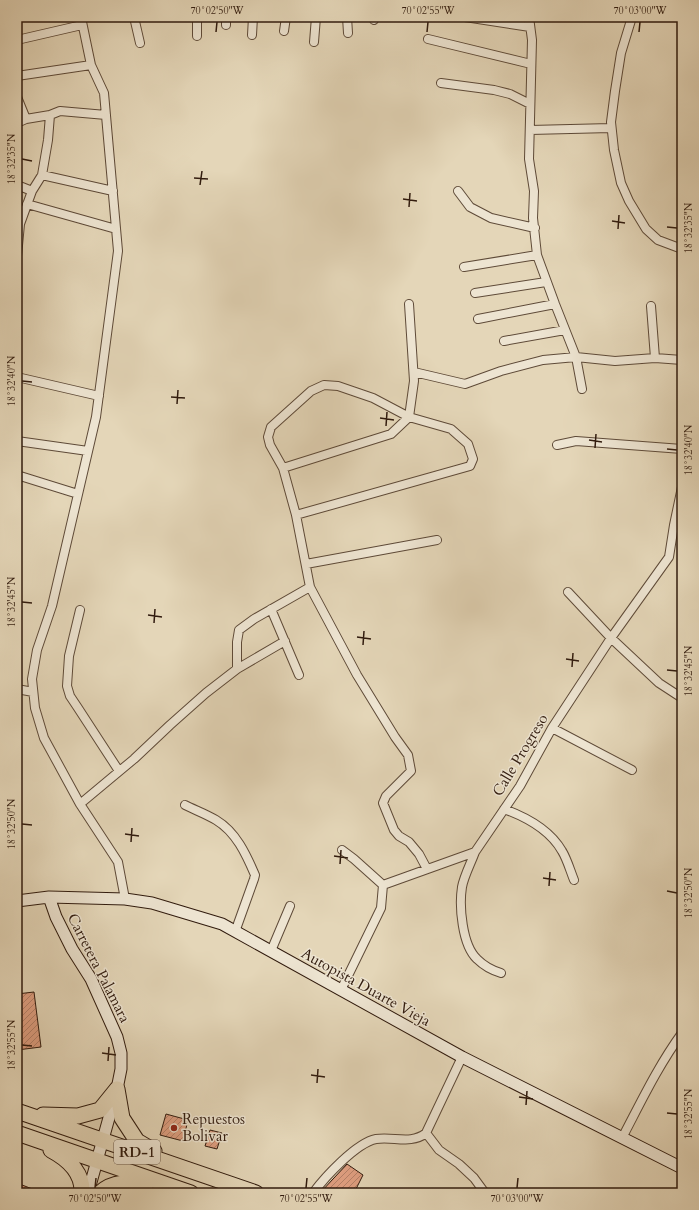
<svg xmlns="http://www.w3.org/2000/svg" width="699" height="1210" viewBox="0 0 699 1210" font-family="Cardo,serif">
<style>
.building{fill:url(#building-hatch);stroke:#311b0e}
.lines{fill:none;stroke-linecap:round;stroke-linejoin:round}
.street-casing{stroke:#5e4a38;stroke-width:10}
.secondary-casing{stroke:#311b0e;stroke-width:13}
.highway-casing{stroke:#311b0e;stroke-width:17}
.street{stroke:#ede4d1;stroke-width:8}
.secondary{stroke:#ede4d1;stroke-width:11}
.highway{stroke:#e4d6b8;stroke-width:15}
.ticks{fill:none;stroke:#311b0e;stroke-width:1.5}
.poi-dot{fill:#8f2418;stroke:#ede4d1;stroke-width:1.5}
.labels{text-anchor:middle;stroke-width:3;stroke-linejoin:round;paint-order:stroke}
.shield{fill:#ede4d1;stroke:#695748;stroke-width:1}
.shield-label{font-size:14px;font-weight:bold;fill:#311b0e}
.street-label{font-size:15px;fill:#311b0e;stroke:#ede4d1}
.poi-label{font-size:15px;fill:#311b0e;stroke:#ede4d1;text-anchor:start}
.neatline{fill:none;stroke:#311b0e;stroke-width:1.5}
.ticks-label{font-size:10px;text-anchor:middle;fill:#311b0e}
</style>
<defs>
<pattern id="building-hatch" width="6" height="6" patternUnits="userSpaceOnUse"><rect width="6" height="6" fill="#df9f81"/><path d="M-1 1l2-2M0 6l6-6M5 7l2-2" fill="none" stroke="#b58168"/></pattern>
</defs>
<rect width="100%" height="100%" fill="#e4d6b8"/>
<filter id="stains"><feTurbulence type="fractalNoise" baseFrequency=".005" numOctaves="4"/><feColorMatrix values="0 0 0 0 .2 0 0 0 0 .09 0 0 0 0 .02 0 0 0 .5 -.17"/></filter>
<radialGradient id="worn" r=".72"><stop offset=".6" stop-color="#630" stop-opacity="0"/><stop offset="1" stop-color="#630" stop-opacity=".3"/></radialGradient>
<path class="building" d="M34,992L41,1047L17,1050V994Z
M166,1114L188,1120L183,1141L160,1135Z
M210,1130L222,1133L217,1149L205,1146Z
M347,1164L363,1175L354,1193H320Z
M17,1183L40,1192V1193H17Z"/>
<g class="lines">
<defs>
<path id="street" d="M81,17L91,65L104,93L118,251L96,417L52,606L37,650L32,679L35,708L44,738L80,804L118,862L125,899
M134,17L140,43
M347,17L348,33
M465,17L530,27
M529,17L532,40L529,159L534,191L533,218L537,255L555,304L576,357L582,389
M632,17L621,53L615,91L611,122L614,150L621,183L629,201L646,229L658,240L682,249
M374,20L375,17
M226,25V17
M284,31L286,17
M252,35L253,17
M197,36V17
M428,39L531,64
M17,40L82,25
M314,42L316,17
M17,76L91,65
M441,83L494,90L510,94L530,104
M17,97L26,119
M17,123L26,119L50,115L60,111L106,115
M530,130L611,128
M42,175L113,191
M17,185L32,191
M458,191L470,207L491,218L535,228
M27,204L116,229
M17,256L20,224L32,191L42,175L48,140L50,115
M464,267L537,255
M475,293L546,282
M651,306L655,358
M478,319L555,304
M504,341L565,330
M414,372L465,384L501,371L543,360L576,357L615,361L655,358L682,360
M17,377L99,396
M17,441L88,451
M557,445L576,441L682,449
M283,468L391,434L409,417L414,381L409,304
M17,475L78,494
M296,515L470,466L473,459L468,444L451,429L409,417L373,398L338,386L324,385L311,391L271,427L268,437L270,445L283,468L296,515L310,587L357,675L395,737L408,755L411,771L386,796L383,803L394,830L399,836L409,842L419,854L427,869
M306,564L437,540
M568,592L611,638L659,683L682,698
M271,609L299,675
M80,610L69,656L67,686L70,696L78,708L119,771
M237,669L285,641
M17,689L33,692
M552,728L632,770
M80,804L134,759L170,725L206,693L237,669V642L239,630L254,619L310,587
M185,805C195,810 206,814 216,820C236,832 246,854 255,875L254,879L235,932
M504,809C526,817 550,830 562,851C567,859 570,870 574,880
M342,850L354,859L383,885
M475,852C471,863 464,876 462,887C459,906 462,945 477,959C484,966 491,970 501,973
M271,951L290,906
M341,990L381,908L383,885L475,852L520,786L552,728L611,638L669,557L674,525L682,487
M426,1133L439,1150L459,1164L474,1178L485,1193
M622,1138C641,1102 658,1066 682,1033
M313,1193C325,1177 356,1143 376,1139C393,1136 411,1145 426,1133L462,1057"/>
<path id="secondary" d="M49,897L56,917L72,949L91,979L117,1037L121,1053V1069L117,1089L88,1193
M17,901L49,897L125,899L152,903L222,924L462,1057L682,1168"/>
<path id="highway" d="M117,1089L122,1118L137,1141L154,1151
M17,1111L256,1193
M43,1115L78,1116L100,1110L117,1089
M17,1133L191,1193
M51,1150C68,1159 83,1172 82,1193
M100,1193C113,1181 130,1182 146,1184"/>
</defs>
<use href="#street" class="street-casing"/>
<use href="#secondary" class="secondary-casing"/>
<use href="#highway" class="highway-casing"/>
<use href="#street" class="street"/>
<use href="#secondary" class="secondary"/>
<use href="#highway" class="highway"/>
</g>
<path class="ticks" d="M216,32L217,22M427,32L428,22M639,32L640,22M22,159L32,161M194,178L208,179M200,185L202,171M403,199L417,201M409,207L410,193M612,221L625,223M667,227L677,228M618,229L619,215M22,381L32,382M171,397L185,398M177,404L178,390M380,418L394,420M386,426L387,412M589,440L602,442M595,448L596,434M667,449L677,450M22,602L32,603M148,615L162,617M154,623L155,609M357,637L371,639M363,645L364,631M566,659L579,661M572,667L573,653M667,670L677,671M22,824L32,825M125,834L139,836M131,842L132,828M334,856L348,858M340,864L341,850M543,878L556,880M549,886L550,872M667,891L677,893M22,1045L32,1046M102,1053L116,1055M108,1061L109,1047M311,1075L325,1077M317,1083L318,1069M519,1097L533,1099M526,1105L527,1091M667,1113L677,1114M95,1188L96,1178M306,1188L307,1178M517,1188L518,1178"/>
<circle class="poi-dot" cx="174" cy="1128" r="4"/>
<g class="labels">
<rect class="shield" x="114" y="1140" width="46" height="24" rx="3"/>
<g class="shield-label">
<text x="137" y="1157">RD-1</text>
</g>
<g class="street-label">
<text transform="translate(520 755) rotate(-59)" y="5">Calle Progreso</text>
<text transform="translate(99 968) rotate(63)" y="5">Carretera Palamara</text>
<text transform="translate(366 987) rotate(29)" y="5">Autopista Duarte Vieja</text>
</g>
<g class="poi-label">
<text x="182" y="1124">Repuestos<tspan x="182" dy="17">Bolivar</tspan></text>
</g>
</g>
<rect width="699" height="1210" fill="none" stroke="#e4d6b8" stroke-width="44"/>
<rect x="22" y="22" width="655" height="1166" class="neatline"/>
<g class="ticks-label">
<text x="217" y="14">70°02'50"W</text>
<text x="428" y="14">70°02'55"W</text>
<text x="640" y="14">70°03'00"W</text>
<text transform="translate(11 159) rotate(-90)" y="4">18°32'35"N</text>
<text transform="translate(688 228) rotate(-90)" y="4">18°32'35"N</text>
<text transform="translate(11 381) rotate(-90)" y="4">18°32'40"N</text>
<text transform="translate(688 450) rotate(-90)" y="4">18°32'40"N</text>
<text transform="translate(11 602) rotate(-90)" y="4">18°32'45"N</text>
<text transform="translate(688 671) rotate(-90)" y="4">18°32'45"N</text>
<text transform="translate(11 824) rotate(-90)" y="4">18°32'50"N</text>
<text transform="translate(688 893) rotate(-90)" y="4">18°32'50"N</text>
<text transform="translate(11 1045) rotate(-90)" y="4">18°32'55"N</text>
<text transform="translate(688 1114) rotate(-90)" y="4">18°32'55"N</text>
<text x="95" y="1202">70°02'50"W</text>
<text x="306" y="1202">70°02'55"W</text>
<text x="517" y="1202">70°03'00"W</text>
</g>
<rect width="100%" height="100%" filter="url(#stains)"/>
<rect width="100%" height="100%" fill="url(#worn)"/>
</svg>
